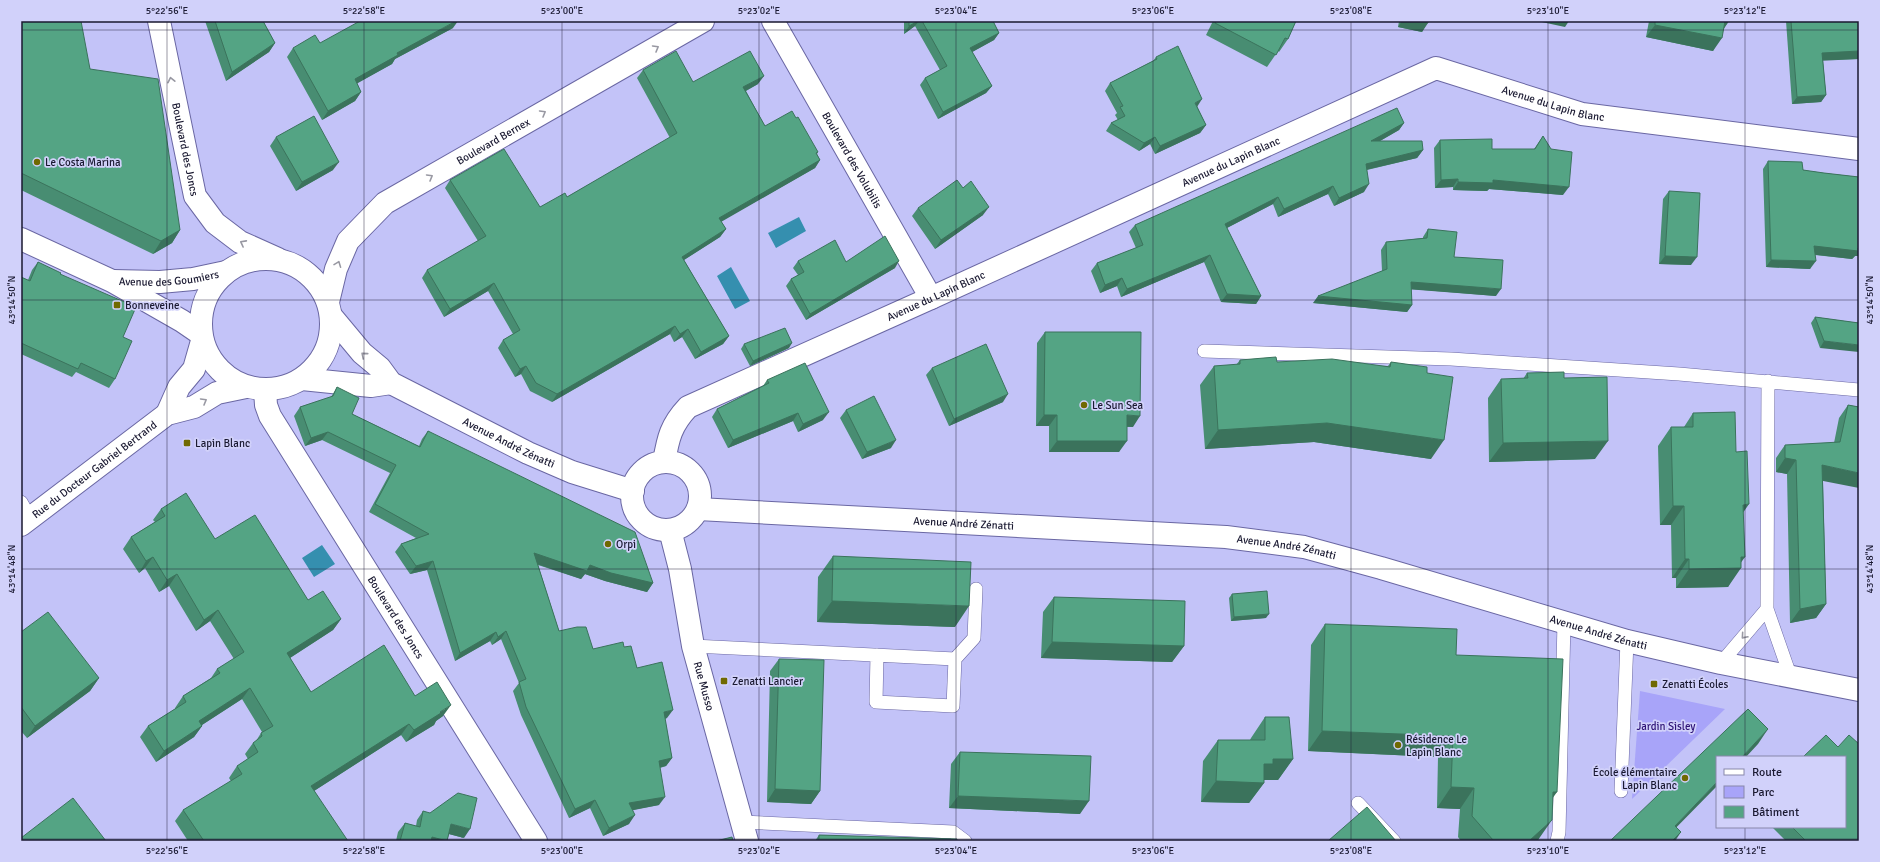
<svg xmlns="http://www.w3.org/2000/svg" width="1880" height="862" viewBox="0 0 1880 862" font-family="Signika,sans-serif">
<style>
.green{fill:#a8a4f9}
.water{fill:#358faf}
.lines{fill:none;stroke-linecap:round;stroke-linejoin:round}
.service-casing{stroke:#6a67a3;stroke-width:14}
.minor-casing{stroke:#6a67a3;stroke-width:24}
.tertiary-casing{stroke:#6a67a3;stroke-width:24}
.service{stroke:#fff;stroke-width:13}
.minor{stroke:#fff;stroke-width:22}
.tertiary{stroke:#fff;stroke-width:22}
.wall{fill:#488d72}
.shaded-wall{fill:#3b735c}
.building{fill:#54a484;stroke:#3b735c}
.oneway{stroke:#9898a2}
.ticks{fill:none;stroke:#1a1931;stroke-width:1;stroke-opacity:0.45}
.poi-dot{fill:#706901;stroke:#d1d1fa;stroke-width:1.5}
.labels{text-anchor:middle;stroke-width:3.5;stroke-linejoin:round;paint-order:stroke}
.street-label{font-size:11px;fill:#1a1931;stroke:#d1d1fa}
.poi-label{font-size:11px;fill:#1a1931;stroke:#d1d1fa;text-anchor:start}
.park-label{font-size:11px;fill:#2e1376;stroke:#d1d1fa}
.neatline{fill:none;stroke:#1a1931;stroke-width:1.5}
.ticks-label{font-size:10px;text-anchor:middle;fill:#1a1931}
</style>
<rect width="100%" height="100%" fill="#c3c3f8"/>
<path class="green" d="M1640,691L1725,709L1632,799Z"/>
<path class="water" d="M799,217L806,231L776,248L768,233Z
M731,267L750,301L735,309L717,276Z
M322,545L335,564L314,577L302,558Z"/>
<g class="lines">
<defs>
<path id="service" d="M1204,351L1451,359L1679,374L1859,390
M1768,381L1767,609L1790,675
M21,502L30,518
M693,646L955,659L974,638L976,589
M877,655L876,702L953,706L955,659
M1721,663L1767,609
M1621,791L1627,641
M1358,803L1394,841
M742,822L953,832L965,841
M1557,841L1559,832L1564,622"/>
<g id="minor">
<path id="s1" d="M159,21L195,196L215,223L240,242L278,259"/>
<path id="s2" d="M773,21L931,298"/>
<path d="M21,239L112,281L182,321L201,334"/>
<path id="s3" d="M113,281L160,282L193,279L226,272"/>
<path id="s4" d="M328,302L336,269L348,241L385,203L703,21"/>
<path id="s5" d="M265,390L266,405L270,416L536,841"/>
<path id="s6" d="M664,462C668,438 671,425 688,407L931,298L1436,68L1582,114L1859,149"/>
<path id="s7" d="M670,530L680,569L693,646L747,841"/>
</g>
<g id="tertiary">
<circle cx="266" cy="324" r="65"/>
<path id="s8" d="M332,317L362,353L380,368L391,383L528,453L572,472L633,491"/>
<path d="M302,379L371,386L391,383"/>
<path d="M167,414L179,387L194,369L202,341"/>
<circle cx="666" cy="496" r="34"/>
<path id="s9" d="M698,509L1226,537L1304,547L1381,568L1627,641L1721,663L1859,690"/>
<path id="s10" d="M21,525L167,414L194,407L217,393L246,387"/>
</g>
</defs>
<use href="#service" class="service-casing"/>
<use href="#minor" class="minor-casing"/>
<use href="#tertiary" class="tertiary-casing"/>
<use href="#service" class="service"/>
<use href="#minor" class="minor"/>
<use href="#tertiary" class="tertiary"/>
</g>
<path class="wall" d="M21,21L90,69L180,230L172,243L153,254L21,190Z
M205,21H263L275,43L269,52L226,81Z
M904,21H993L999,33L994,40L972,52L992,86L986,93L938,119L920,85L925,78L940,70L915,26L904,34Z
M1213,21H1296L1288,39L1279,52L1278,51L1267,67L1206,35Z
M1399,21H1428L1422,32L1398,27Z
M1649,21H1729L1724,28L1713,51L1646,37Z
M1786,21H1859V59L1823,60L1826,95L1821,102L1792,104Z
M453,28L395,59L392,64L357,83L361,92L355,101L322,120L287,57L293,48Z
M1156,57L1197,106L1206,125L1200,133L1155,154L1150,144L1139,151L1106,131L1111,123L1118,120L1115,115L1117,113L1105,91L1110,83L1153,61Z
M643,70L693,82L758,84L746,91L765,126L818,152L817,154L820,160L815,168L721,221L726,229L720,237L684,260L729,336L723,344L695,359L682,337L674,342L670,334L552,402L530,391L521,374L515,377L498,348L503,340L513,334L488,291L444,317L422,278L427,270L478,241L445,188L450,180L540,207L567,197L670,138L637,78Z
M1404,123L1399,130L1380,141L1423,150L1417,158L1367,170L1364,192L1334,206L1328,194L1278,217L1273,204L1227,228L1261,296L1256,304L1221,302L1204,262L1121,297L1117,286L1100,293L1091,271L1097,263L1136,248L1129,232L1135,225Z
M1543,136L1563,195L1489,189L1487,191L1453,190V187L1435,188L1434,148L1440,140L1492,149H1534Z
M276,137L333,170L296,191L270,146Z
M1768,161L1803,170L1824,173L1859,177V256H1855L1852,259L1815,255L1810,269L1766,267L1763,169Z
M1669,191L1691,265L1659,264L1663,199Z
M918,208L983,215L935,249L912,216Z
M1428,229L1454,257L1496,296L1411,289L1412,305L1407,312L1313,303L1382,271L1381,250L1386,242L1423,238V237Z
M798,261L846,262L895,268L806,320L786,286L791,279L798,275L793,268Z
M38,262L60,274L123,337L115,379L109,388L76,372L72,377L21,354V277L28,280L32,270Z
M1815,317L1859,323L1820,348L1811,323Z
M1045,332L1133,427H1127L1119,452H1049V426H1036L1037,343Z
M744,344L789,348L750,366L741,349Z
M1240,360L1277,362L1388,366L1391,362L1427,373L1431,459L1314,442L1205,449L1200,385L1214,366L1236,365Z
M932,368L1003,402L949,426L926,375Z
M1527,373L1564,378L1595,459L1489,462L1488,398L1501,379H1523Z
M767,380L823,420L798,432L793,421L728,448L712,417L717,409L763,386Z
M337,387L352,414L419,446L422,439L428,431L653,583L647,592L605,581L585,574L581,579L538,565L559,631L593,649L624,647L637,668L667,718L665,719L672,758L666,766L660,768L659,805L632,810L629,824L603,836L590,808L569,818L521,715L513,691L519,683L501,639L492,645L490,641L455,661L427,570L410,574L395,552L401,544L416,538L369,512L390,473L322,440L305,446L294,416L300,407L331,397Z
M1848,405L1859,407L1823,481L1826,604L1816,618L1790,623L1787,474L1776,472V458L1785,445L1834,443L1839,418Z
M846,410L891,448L862,459L840,418Z
M1693,413L1736,452L1743,512L1741,562L1728,587L1676,588V578H1672L1671,525H1660L1658,446L1671,427H1684Z
M161,509L215,539L308,600L341,619L333,630L290,658L311,692L415,696L443,716L436,721L434,725L406,742L401,735L314,791L347,841H188L175,821L183,810L231,781L229,778L237,766L248,759L245,754L253,743L256,741L261,733L262,732L242,699L202,725V726L194,737L156,762L140,737L148,726L175,709V708L183,696L211,678L217,669L234,659L210,621L196,631L169,586L159,592L145,568L139,573L123,549L131,537L155,522L153,520Z
M833,556L955,627L817,622L818,577Z
M1232,594L1266,618L1231,621L1229,598Z
M1054,597L1184,646L1172,662L1041,658L1043,612Z
M1325,624L1456,655L1553,798L1538,840L1537,841H1461L1458,837L1460,809L1437,808L1438,757L1308,751L1311,645Z
M21,632L99,678L90,691L27,738L21,731Z
M779,659L820,791L811,804L767,802L770,671Z
M1265,717L1293,759L1278,780H1264V783L1249,803L1201,802L1203,761L1218,740H1250L1251,738Z
M1838,747L1859,841H1786L1772,827H1845Z
M960,752L1080,814L949,808L951,764Z
M423,811L464,838L449,834L447,841H396L398,832L405,823L416,826L417,820Z
M819,835L957,841H815Z"/>
<path class="shaded-wall" d="M456,21H458L453,28L395,59L392,64L349,88L355,79L397,53Z
M918,21H919L915,26L904,34L909,26Z
M1402,21H1418L1428,23L1422,32L1398,27Z
M1537,21H1569L1565,27Z
M1724,21H1729L1721,33Z
M1655,25L1722,38L1713,51L1646,37Z
M999,33L994,40L965,56L970,48Z
M275,43L269,52L226,81L232,72Z
M1859,51V59L1817,61L1822,53Z
M764,76L758,84L738,95L743,87Z
M992,86L986,93L938,119L943,112Z
M361,92L355,101L322,120L328,111Z
M1826,95L1821,102L1792,104L1797,97Z
M1202,99L1197,107L1195,103Z
M1404,123L1399,130L1366,149L1371,141Z
M1206,125L1200,133L1155,154L1160,146Z
M1155,137L1150,144L1139,151L1144,143Z
M1423,150L1417,158L1361,171L1366,164Z
M820,160L815,168L714,226L719,218Z
M339,162L333,170L296,191L302,182Z
M1458,179L1453,187L1435,188L1441,180Z
M1493,180L1569,187L1563,195L1489,189L1487,191L1453,190L1458,182Z
M1369,184L1364,192L1334,206L1339,198Z
M1333,186L1328,194L1278,217L1284,209Z
M1278,197L1273,204L1219,232L1225,224Z
M989,207L983,215L935,249L941,240Z
M726,229L720,237L676,265L682,257Z
M180,230L172,243L153,254L161,241Z
M1814,246L1859,248V256H1855L1852,259L1809,254Z
M1210,255L1204,262L1121,297L1127,289Z
M1665,256L1697,257L1691,265L1659,264Z
M1771,260L1816,261L1810,269L1766,267Z
M899,261L895,268L806,320L810,314Z
M1122,278L1117,286L1100,293L1105,285Z
M1411,282L1501,289L1496,296L1406,289Z
M494,283L488,291L444,317L450,309Z
M1227,294L1261,296L1256,304L1221,302Z
M1318,296L1412,305L1407,312L1313,303Z
M675,326L670,334L552,402L557,394Z
M688,329L682,337L674,342L680,334Z
M729,336L723,344L695,359L701,352Z
M1824,341L1859,345V352L1820,348Z
M792,343L789,348L750,366L753,361Z
M526,366L521,374L515,377L520,369Z
M1008,394L1003,402L949,426L954,419Z
M829,412L823,420L798,432L803,424Z
M798,413L793,421L728,448L733,440Z
M1044,415H1057L1049,426H1036Z
M1127,415L1140,416L1133,427L1119,426Z
M1327,423L1444,440L1431,459L1314,442L1205,449L1218,430Z
M328,432L322,440L305,446L311,438Z
M896,440L891,448L862,459L867,452Z
M1057,441H1127L1119,452H1049Z
M1608,441L1595,459L1489,462L1503,443Z
M1785,458L1796,460L1787,474L1776,472Z
M1822,465L1859,473V488L1813,479Z
M1749,504L1736,523L1743,505Z
M1673,506H1684L1671,525H1660Z
M534,553L590,565L653,583L647,592L605,581L585,574L581,579L528,561Z
M153,557L145,568L139,573L146,561Z
M1741,557H1745L1737,568H1741L1728,587L1676,588L1689,569Z
M1685,559H1689L1676,578H1672Z
M433,561L427,570L410,574L416,566Z
M177,574L169,586L159,592L167,580Z
M832,601L969,606L955,627L817,622Z
M1826,604L1816,618L1790,623L1800,609Z
M218,610L210,621L196,631L204,620Z
M1269,614L1266,618L1231,621L1234,617Z
M341,619L333,630L279,665L287,653Z
M506,631L501,639L492,645L498,637Z
M496,632L490,641L455,661L460,653Z
M1052,642L1184,646L1172,662L1041,658Z
M99,678L90,691L27,738L35,726Z
M250,688L242,699L191,732L199,721Z
M451,705L443,716L436,721L434,725L406,742L414,730Z
M673,710L667,718L658,720L664,712Z
M409,724L401,735L303,798L311,786Z
M202,726L194,737L156,762L164,751Z
M1768,729L1758,744L1746,757H1742Z
M1322,731L1453,736L1438,757L1308,751Z
M672,758L666,766L653,769L659,761Z
M1273,759H1293L1278,780H1262L1264,783L1249,803L1201,802L1216,781L1264,764Z
M1717,782V786L1664,840L1675,826Z
M1451,787L1474,788L1460,809L1437,808Z
M775,789L820,791L811,804L767,802Z
M1553,792H1557L1542,813Z
M958,796L1089,801L1080,814L949,808Z
M665,797L659,805L624,812L629,803Z
M595,800L590,808L569,818L575,809Z
M635,815L629,824L603,836L609,828Z
M1552,820L1538,840L1537,841H1529Z
M451,824L470,829L464,838L445,833Z
M1681,832L1675,841H1672Z
M432,837L446,841H429Z"/>
<path class="building" d="M21,21H81L90,69L158,79L180,230L161,241L21,173Z
M215,21H263L275,43L232,72Z
M360,21H456L397,53L398,55L355,79L361,92L328,111L293,48L315,35L320,43Z
M909,21H918L909,26Z
M922,21H993L999,33L970,48L992,86L943,112L925,78L947,66Z
M1216,21H1296L1288,39L1285,38L1276,55L1215,23Z
M1418,21H1428V23Z
M1655,21H1725L1722,38L1655,25Z
M1791,21H1859V51L1822,53L1826,95L1797,97Z
M1178,46L1202,99L1195,103L1206,125L1160,146L1155,137L1144,143L1111,123L1125,116L1120,107L1123,106L1110,83L1157,59L1156,57Z
M676,51L693,82L750,51L764,76L743,87L765,126L792,111L796,118L798,117L818,152L816,153L820,160L719,218L726,229L682,257L729,336L701,352L688,329L680,334L675,326L557,394L536,383L526,366L520,369L503,340L520,330L494,283L450,309L427,270L486,236L450,180L504,149L540,207L565,193L567,197L677,133L643,70Z
M1397,108L1404,123L1371,141H1422L1423,150L1366,164L1369,184L1339,198L1333,186L1284,209L1278,197L1225,224L1261,296L1227,294L1210,255L1127,289L1122,278L1105,285L1097,263L1143,245L1135,225Z
M314,116L339,162L302,182L276,137Z
M1543,136L1551,149L1572,152L1569,187L1493,180V183L1458,182V179L1441,180L1440,140L1492,139V149H1535Z
M1768,161L1802,162L1803,170L1824,173L1859,177V248H1858V251L1814,246L1816,261L1771,260Z
M957,180L963,188L971,181L989,207L941,240L918,208Z
M1669,191L1700,193L1697,257L1665,256Z
M1428,229L1457,232L1454,257L1503,260L1501,289L1411,282L1412,305L1318,296L1387,269L1386,242L1427,238Z
M885,236L899,261L810,314L791,279L804,272L798,261L835,240L846,262Z
M38,262L61,273L60,274L136,307L123,337L132,341L115,379L81,363L78,369L21,343V277L30,281Z
M1815,317L1859,323V345L1824,341Z
M785,328L792,343L753,361L744,344Z
M1045,332H1141L1140,416L1127,415V441H1057V415H1044Z
M986,344L1008,394L954,419L932,368Z
M1276,357L1277,362L1332,359L1390,367L1391,362L1427,367V373L1453,377L1444,440L1327,423L1218,430L1214,366L1240,364V360Z
M805,363L829,412L803,424L798,413L733,440L717,409L769,383L767,380Z
M1564,372V378L1607,377L1608,441L1503,443L1501,379L1528,378L1527,373Z
M337,387L359,398L352,414L420,447L428,431L635,532L653,583L611,573L590,565L587,571L534,553L559,631L577,627H586L593,649L623,642L624,647L631,646L637,668L662,662L673,710L664,712L672,758L659,761L665,797L629,803L635,815L609,828L595,800L575,809L526,707L519,682L526,679L506,631L498,637L496,632L460,653L433,561L416,566L401,544L429,534L375,504L396,465L328,432L311,438L300,407L333,396Z
M874,396L896,440L867,452L846,410Z
M1848,405L1859,407V473L1822,465L1826,604L1800,609L1796,460L1785,458V445L1840,442Z
M1735,412L1736,452L1747,451L1749,504L1743,505L1745,557H1741V568L1689,569V559H1685L1684,506H1673L1671,427H1693V413Z
M186,493L215,539L255,515L308,600L323,591L341,619L287,653L311,692L384,645L415,696L437,682L451,705L440,712L441,713L414,730L409,724L311,786L348,841H204L183,810L242,774L237,766L258,752L253,743L262,736L261,733L273,726L250,688L199,721L202,726L164,751L148,726L186,702L183,696L220,673L217,669L244,652L218,610L204,620L177,574L167,580L153,557L146,561L131,537L165,516L161,509Z
M833,556L971,562L969,606L832,601Z
M1267,591L1269,614L1234,617L1232,594Z
M1054,597L1185,601L1184,646L1052,642Z
M48,612L99,678L35,726L21,707V632Z
M1325,624L1457,629L1456,655L1563,659L1557,792H1553L1552,820L1529,841L1493,840L1472,816L1474,788L1451,787L1453,736L1322,731Z
M779,659L824,660L820,791L775,789Z
M1748,709L1768,729L1742,757H1717V782L1675,826L1681,832L1672,841H1610Z
M1265,717H1289L1293,759H1273V764H1264V783L1216,781L1218,740H1265Z
M1826,735L1838,747L1849,735L1859,744V841H1806L1792,827H1845V757H1803Z
M960,752L1091,756L1089,801L958,796Z
M458,793L477,798L470,829L451,824L447,841L432,837L431,841H400L405,823L420,827L423,811L430,813Z
M73,798L106,841H21V838Z
M1367,807L1396,841H1328Z
M819,835L957,839V841H819Z
M732,837L733,841H716Z"/>
<defs><path id="oneway-chevron" d="M-2-3.5L2.5 0L-2 3.5" fill="none" stroke-width="1.6" stroke-linecap="round" stroke-linejoin="round"/></defs>
<g class="oneway">
<use href="#oneway-chevron" transform="translate(656 48) rotate(-30)"/>
<use href="#oneway-chevron" transform="translate(171 80) rotate(-102)"/>
<use href="#oneway-chevron" transform="translate(543 113) rotate(-30)"/>
<use href="#oneway-chevron" transform="translate(430 177) rotate(-30)"/>
<use href="#oneway-chevron" transform="translate(243 243) rotate(-152)"/>
<use href="#oneway-chevron" transform="translate(338 264) rotate(-69)"/>
<use href="#oneway-chevron" transform="translate(364 355) rotate(-140)"/>
<use href="#oneway-chevron" transform="translate(204 401) rotate(-30)"/>
<use href="#oneway-chevron" transform="translate(1744 636) rotate(131)"/>
</g>
<path class="ticks" d="M167,21V841M364,21V841M562,21V841M759,21V841M956,21V841M1153,21V841M1351,21V841M1548,21V841M1745,21V757M21,30H1859M21,300H1859M21,569H1859M1745,827V841M21,839H1859"/>
<g class="poi-dot">
<circle cx="37" cy="162" r="4"/>
<rect x="113" y="301" width="8" height="8" rx="2"/>
<circle cx="1084" cy="405" r="4"/>
<rect x="183" y="439" width="8" height="8" rx="2"/>
<circle cx="608" cy="544" r="4"/>
<rect x="720" y="677" width="8" height="8" rx="2"/>
<rect x="1650" y="680" width="8" height="8" rx="2"/>
<circle cx="1398" cy="745" r="4"/>
<circle cx="1685" cy="778" r="4"/>
</g>
<g class="labels">
<g class="street-label">
<text dy="4" stroke="none"><textPath href="#s6" startOffset="1005">Avenue du Lapin Blanc</textPath></text>
<text dy="4" stroke="none"><textPath href="#s4" startOffset="242">Boulevard Bernex</textPath></text>
<text dy="4" stroke="none"><textPath href="#s1" startOffset="131">Boulevard des Joncs</textPath></text>
<text dy="4" stroke="none"><textPath href="#s2" startOffset="160">Boulevard des Volubilis</textPath></text>
<text dy="4" stroke="none"><textPath href="#s6" startOffset="657">Avenue du Lapin Blanc</textPath></text>
<text dy="4" stroke="none"><textPath href="#s3" startOffset="56">Avenue des Goumiers</textPath></text>
<text dy="4" stroke="none"><textPath href="#s6" startOffset="333">Avenue du Lapin Blanc</textPath></text>
<text dy="4" stroke="none"><textPath href="#s8" startOffset="221">Avenue André Zénatti</textPath></text>
<text dy="4" stroke="none"><textPath href="#s10" startOffset="92">Rue du Docteur Gabriel Bertrand</textPath></text>
<text dy="4" stroke="none"><textPath href="#s9" startOffset="266">Avenue André Zénatti</textPath></text>
<text dy="4" stroke="none"><textPath href="#s9" startOffset="590">Avenue André Zénatti</textPath></text>
<text dy="4" stroke="none"><textPath href="#s5" startOffset="264">Boulevard des Joncs</textPath></text>
<text dy="4" stroke="none"><textPath href="#s9" startOffset="914">Avenue André Zénatti</textPath></text>
<text dy="4" stroke="none"><textPath href="#s7" startOffset="160">Rue Musso</textPath></text>
</g>
<g class="poi-label">
<text x="45" y="166">Le Costa Marina</text>
<text x="125" y="309">Bonneveine</text>
<text x="1092" y="409">Le Sun Sea</text>
<text x="195" y="447">Lapin Blanc</text>
<text x="616" y="548">Orpi</text>
<text x="732" y="685">Zenatti Lancier</text>
<text x="1662" y="688">Zenatti Écoles</text>
<text x="1406" y="743">Résidence Le<tspan x="1406" dy="13">Lapin Blanc</tspan></text>
<text x="1677" y="776" text-anchor="end">École élémentaire<tspan x="1677" dy="13">Lapin Blanc</tspan></text>
</g>
<g class="park-label">
<text x="1666" y="730">Jardin Sisley</text>
</g>
</g>
<rect width="1880" height="862" fill="none" stroke="#d1d1fa" stroke-width="44"/>
<rect x="1716" y="756" width="130" height="72" fill="#d1d1fa" stroke="#8887aa"/>
<rect x="1724" y="769" width="20" height="6" fill="#ffffff" stroke="#8887aa"/>
<text x="1752" y="776" font-size="12" fill="#1a1931">Route</text>
<rect x="1724" y="786" width="20" height="12" fill="#a8a4f9" stroke="#8887aa"/>
<text x="1752" y="796" font-size="12" fill="#1a1931">Parc</text>
<rect x="1724" y="806" width="20" height="12" fill="#54a484" stroke="#8887aa"/>
<text x="1752" y="816" font-size="12" fill="#1a1931">Bâtiment</text>
<rect x="22" y="22" width="1836" height="818" class="neatline"/>
<g class="ticks-label">
<text x="167" y="14">5°22'56"E</text>
<text x="364" y="14">5°22'58"E</text>
<text x="562" y="14">5°23'00"E</text>
<text x="759" y="14">5°23'02"E</text>
<text x="956" y="14">5°23'04"E</text>
<text x="1153" y="14">5°23'06"E</text>
<text x="1351" y="14">5°23'08"E</text>
<text x="1548" y="14">5°23'10"E</text>
<text x="1745" y="14">5°23'12"E</text>
<text transform="translate(11 300) rotate(-90)" y="4">43°14'50"N</text>
<text transform="translate(1869 300) rotate(-90)" y="4">43°14'50"N</text>
<text transform="translate(11 569) rotate(-90)" y="4">43°14'48"N</text>
<text transform="translate(1869 569) rotate(-90)" y="4">43°14'48"N</text>
<text x="167" y="854">5°22'56"E</text>
<text x="364" y="854">5°22'58"E</text>
<text x="562" y="854">5°23'00"E</text>
<text x="759" y="854">5°23'02"E</text>
<text x="956" y="854">5°23'04"E</text>
<text x="1153" y="854">5°23'06"E</text>
<text x="1351" y="854">5°23'08"E</text>
<text x="1548" y="854">5°23'10"E</text>
<text x="1745" y="854">5°23'12"E</text>
</g>
</svg>
